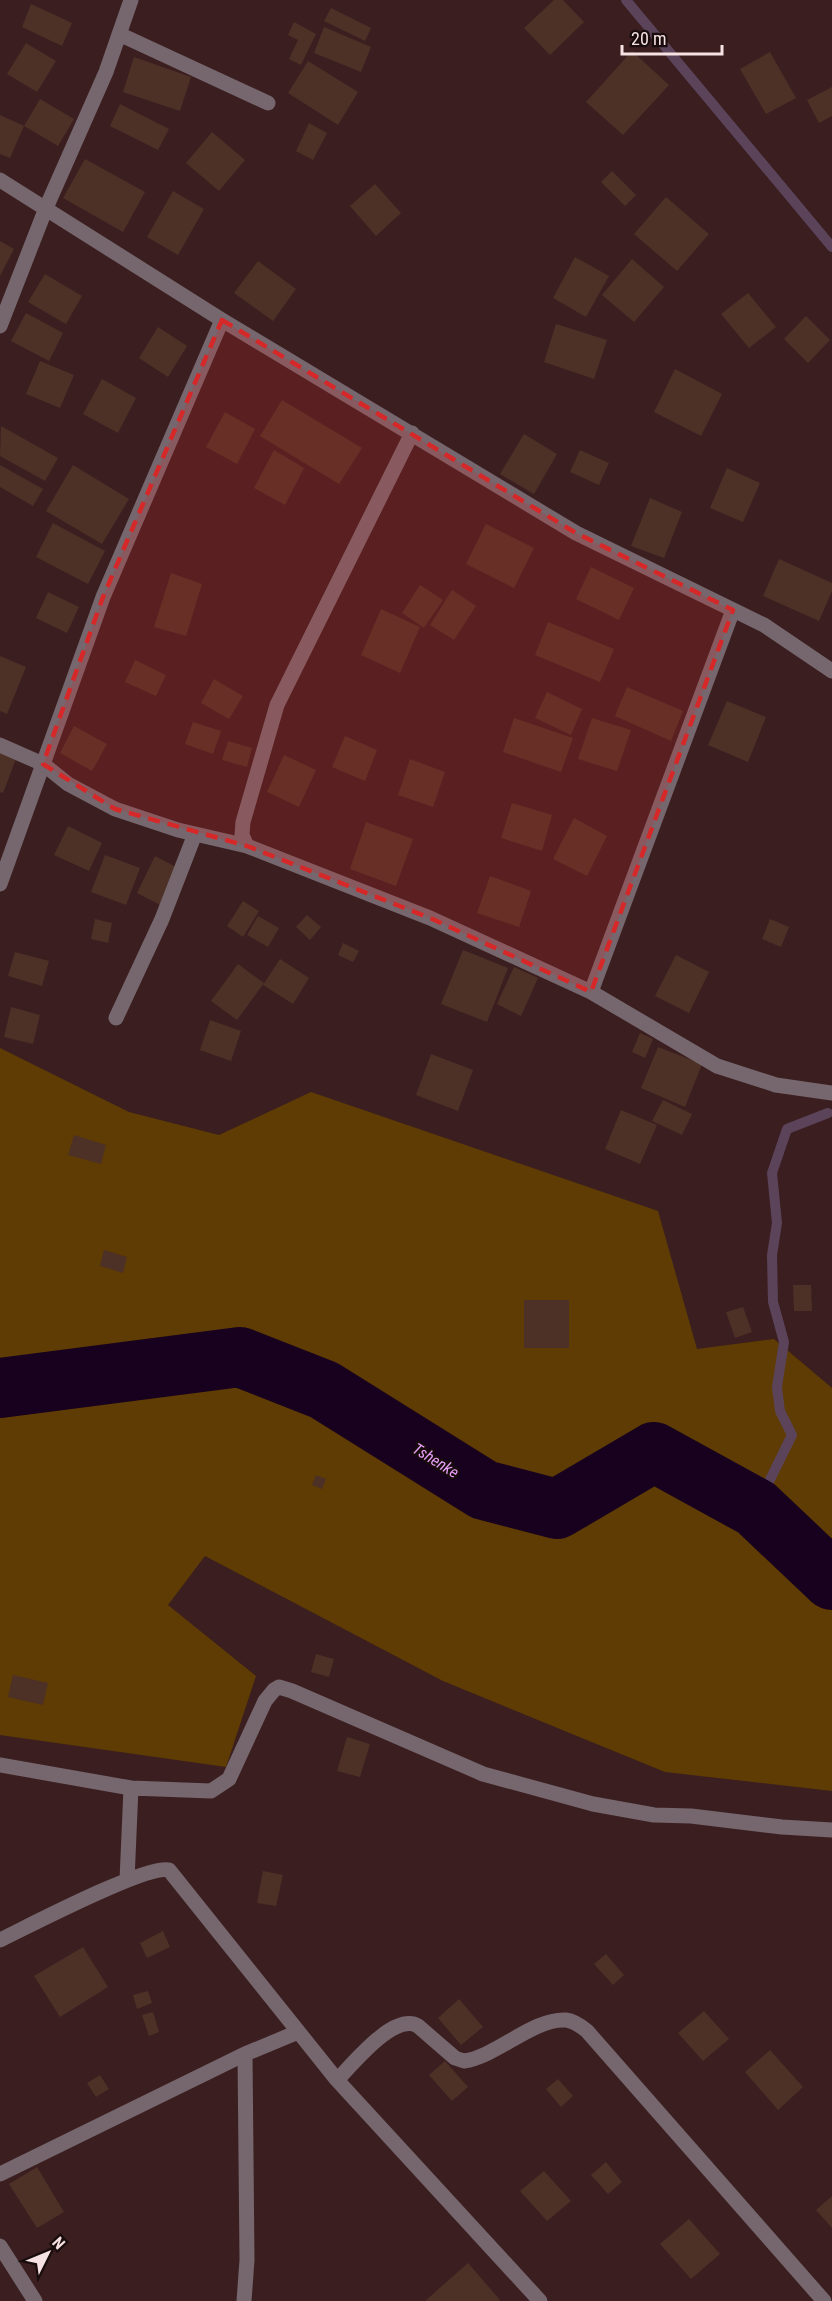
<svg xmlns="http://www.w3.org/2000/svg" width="832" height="2301" viewBox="0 0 832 2301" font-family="'Roboto Condensed',sans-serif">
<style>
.green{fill:#5e3c03}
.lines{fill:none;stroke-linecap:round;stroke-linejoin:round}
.stream{stroke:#5b4459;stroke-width:10}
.river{stroke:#18011e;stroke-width:60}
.building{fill:#4d3126}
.minor{stroke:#75676d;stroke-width:15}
.marked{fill:#d62828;fill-opacity:0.2;stroke:#d62828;stroke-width:4.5;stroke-dasharray:12 8;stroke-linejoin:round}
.labels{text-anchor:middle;stroke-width:4.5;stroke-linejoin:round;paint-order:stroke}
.water-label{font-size:16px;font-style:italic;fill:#e79ffa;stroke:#190c0d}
</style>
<rect width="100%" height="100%" fill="#3b1e20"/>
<path class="green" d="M0,1048L129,1112L219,1135L311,1092L658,1211L697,1349L774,1339L832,1388V1791L665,1772L443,1681L205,1556L168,1605L256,1676L226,1767L0,1735Z"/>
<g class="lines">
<path class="stream" d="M626,0L832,247
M756,1508L792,1435L780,1411L777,1387L784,1342L773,1302L772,1255L777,1223L772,1173L787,1129L828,1113"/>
<path class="river" d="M0,1388L240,1357L324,1390L484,1490L557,1509L654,1452L756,1508L832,1580"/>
</g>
<path class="building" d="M554,0H563L584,22L550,55L524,28Z
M31,4L72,23L62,46L22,27Z
M331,8L371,28L365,41L324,21Z
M294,22L316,34L301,65L289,59L298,40L288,35Z
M324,27L371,47L361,72L314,53Z
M26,43L56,61L37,92L7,74Z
M632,51L669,85L623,135L586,102Z
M770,52L796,98L766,114L740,69Z
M134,57L191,77L180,111L123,92Z
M308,61L358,92L338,125L288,93Z
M832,87V116L819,123L807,100Z
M40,99L74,119L58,146L24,126Z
M120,104L169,129L158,150L110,126Z
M0,115L24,126L10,158L0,154Z
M309,123L327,133L313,160L296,151Z
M212,132L245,160L219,191L186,163Z
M85,159L145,192L123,232L63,198Z
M612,171L636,195L625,206L601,182Z
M375,184L401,213L376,236L350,206Z
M173,191L204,209L178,255L147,237Z
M666,197L709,234L677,271L634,234Z
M0,241L14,249L0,276Z
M575,257L609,276L586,317L553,298Z
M632,259L664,287L634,322L602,295Z
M258,261L296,289L273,321L234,293Z
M45,274L82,296L66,324L28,302Z
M748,293L776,327L749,348L721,314Z
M26,313L63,333L49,361L11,341Z
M806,316L830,340L808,363L784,339Z
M556,324L607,340L594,379L544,362Z
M158,327L187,346L168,377L139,358Z
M40,361L74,375L60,408L26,394Z
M675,369L722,394L701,436L654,412Z
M102,379L136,398L118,433L83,414Z
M282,400L362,448L339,484L260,436Z
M225,412L255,429L237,464L206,447Z
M1,426L58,458L45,481L0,456Z
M524,434L557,454L534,494L500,474Z
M274,450L304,468L285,505L254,488Z
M580,450L609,463L599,485L570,472Z
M0,465L43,489L33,506L0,487Z
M73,465L129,499L102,544L46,511Z
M727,468L760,483L743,522L710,508Z
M650,498L682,512L664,558L631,546Z
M53,523L105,551L88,584L36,557Z
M486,524L534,548L514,588L466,564Z
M779,559L832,583V591L819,621L763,596Z
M591,567L634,588L619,620L576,599Z
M171,573L202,584L186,636L154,627Z
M420,585L443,600L424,628L402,613Z
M452,590L476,606L454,640L430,625Z
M48,592L79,607L67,633L36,618Z
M381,609L420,627L400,673L361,655Z
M548,622L614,649L600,682L535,655Z
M0,656L26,667L7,714L0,711Z
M135,660L166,675L156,696L125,682Z
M214,679L243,696L229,719L201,703Z
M627,687L683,711L671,741L615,716Z
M547,692L582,709L571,735L535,718Z
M727,701L766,717L748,762L708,745Z
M514,718L573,738L561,772L503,752Z
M592,718L631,730L617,771L578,759Z
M193,722L221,731L213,754L185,744Z
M74,726L107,744L92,771L60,753Z
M345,736L377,750L365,781L332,767Z
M228,741L252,748L247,767L222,760Z
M0,752L16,759L3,793L0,792Z
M284,755L316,770L299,807L267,792Z
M410,759L445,772L433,807L398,795Z
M512,803L552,815L542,851L501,838Z
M574,818L607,836L587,876L553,859Z
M366,822L413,839L396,886L350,869Z
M68,826L102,843L89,871L54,855Z
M105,855L140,868L126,905L91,892Z
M155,856L180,869L162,906L137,893Z
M490,876L531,891L519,927L477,913Z
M243,901L259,911L243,937L227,926Z
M307,915L321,927L310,940L296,927Z
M258,916L279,928L268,947L247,935Z
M95,919L112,923L108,943L91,939Z
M770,919L789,927L781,947L762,939Z
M343,943L359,951L353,962L338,955Z
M463,950L508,968L487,1022L441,1004Z
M15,952L49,961L42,986L8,976Z
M676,955L709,972L689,1013L655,996Z
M280,959L309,978L293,1004L263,985Z
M238,964L264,983L237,1020L211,1001Z
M514,967L538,978L521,1016L497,1004Z
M11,1007L40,1015L33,1044L4,1037Z
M210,1020L241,1031L231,1061L200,1050Z
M640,1033L653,1039L645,1058L632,1052Z
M658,1047L702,1064L685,1107L641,1088Z
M431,1054L473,1070L458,1111L416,1095Z
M663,1100L692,1114L682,1135L652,1121Z
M621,1110L657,1125L640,1164L605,1149Z
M74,1135L106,1145L101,1164L68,1155Z
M104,1250L127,1257L123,1273L100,1266Z
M793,1285H811L812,1311H794Z
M524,1300H569V1348H524Z
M743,1307L752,1332L735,1338L726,1312Z
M316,1475L326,1479L322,1489L312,1485Z
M316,1654L334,1659L329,1677L311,1672Z
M13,1675L48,1683L43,1705L8,1697Z
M347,1737L370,1744L360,1777L337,1771Z
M263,1871L283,1875L276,1906L257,1903Z
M163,1931L170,1947L147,1958L140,1943Z
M83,1947L108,1987L60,2017L34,1976Z
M606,1954L624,1975L613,1985L594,1964Z
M148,1991L152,2003L137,2009L133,1995Z
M459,1999L483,2027L461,2045L438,2018Z
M704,2011L729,2039L703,2061L678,2033Z
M153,2012L159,2032L149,2036L142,2015Z
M770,2050L803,2087L778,2110L745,2072Z
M445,2061L468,2087L452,2101L429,2075Z
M100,2075L109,2089L96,2097L87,2083Z
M558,2079L573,2096L561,2107L546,2089Z
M606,2162L622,2182L608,2194L591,2175Z
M37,2167L64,2212L37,2228L9,2184Z
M544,2171L571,2201L547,2221L520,2191Z
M832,2196V2228L816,2210Z
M689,2219L720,2254L691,2279L660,2244Z
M468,2263L500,2300L499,2301H425Z"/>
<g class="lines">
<path class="minor" d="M119,34L268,103
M0,180L222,320L576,533L764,625L832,671
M0,326L46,208L106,72L131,0
M0,745L43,764L68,784L115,809L178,830L247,846L430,918L591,992L717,1066L776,1085L832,1093
M247,846L242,835L243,822L277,705L412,433
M0,884L103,597L222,320
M591,992L733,610
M116,1018L162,919L195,834
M0,1765L131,1788L211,1791L229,1779L265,1701L274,1690L279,1687L292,1691L483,1774L593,1804L654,1815L691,1816L782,1827L832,1830
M127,1880L131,1788
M0,1940C27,1927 147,1864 169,1870L337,2080L540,2301
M337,2080C353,2064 394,2012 418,2026L455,2058L464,2061C496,2057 533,2018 566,2020C574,2021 581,2026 587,2031L824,2301
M0,2174L245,2054L298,2032
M0,2246L35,2301
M244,2301L247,2260L245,2054"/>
</g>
<path class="marked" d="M222,320L576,533L733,610L591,992L430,918L247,846L115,809L43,764L103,597Z"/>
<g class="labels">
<g class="water-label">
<text transform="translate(436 1460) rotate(32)" y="6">Tshenke</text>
</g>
</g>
<g transform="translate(48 2253) rotate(47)" stroke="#190c0d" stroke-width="4.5" paint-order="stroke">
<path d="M0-4.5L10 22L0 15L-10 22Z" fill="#f7e2e3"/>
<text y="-9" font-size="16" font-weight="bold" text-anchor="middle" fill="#f7e2e3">N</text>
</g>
<path d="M622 45v9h100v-9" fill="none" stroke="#f7e2e3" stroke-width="3"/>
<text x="631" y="45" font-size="18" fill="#f7e2e3" stroke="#190c0d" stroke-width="4.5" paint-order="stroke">20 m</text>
</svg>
